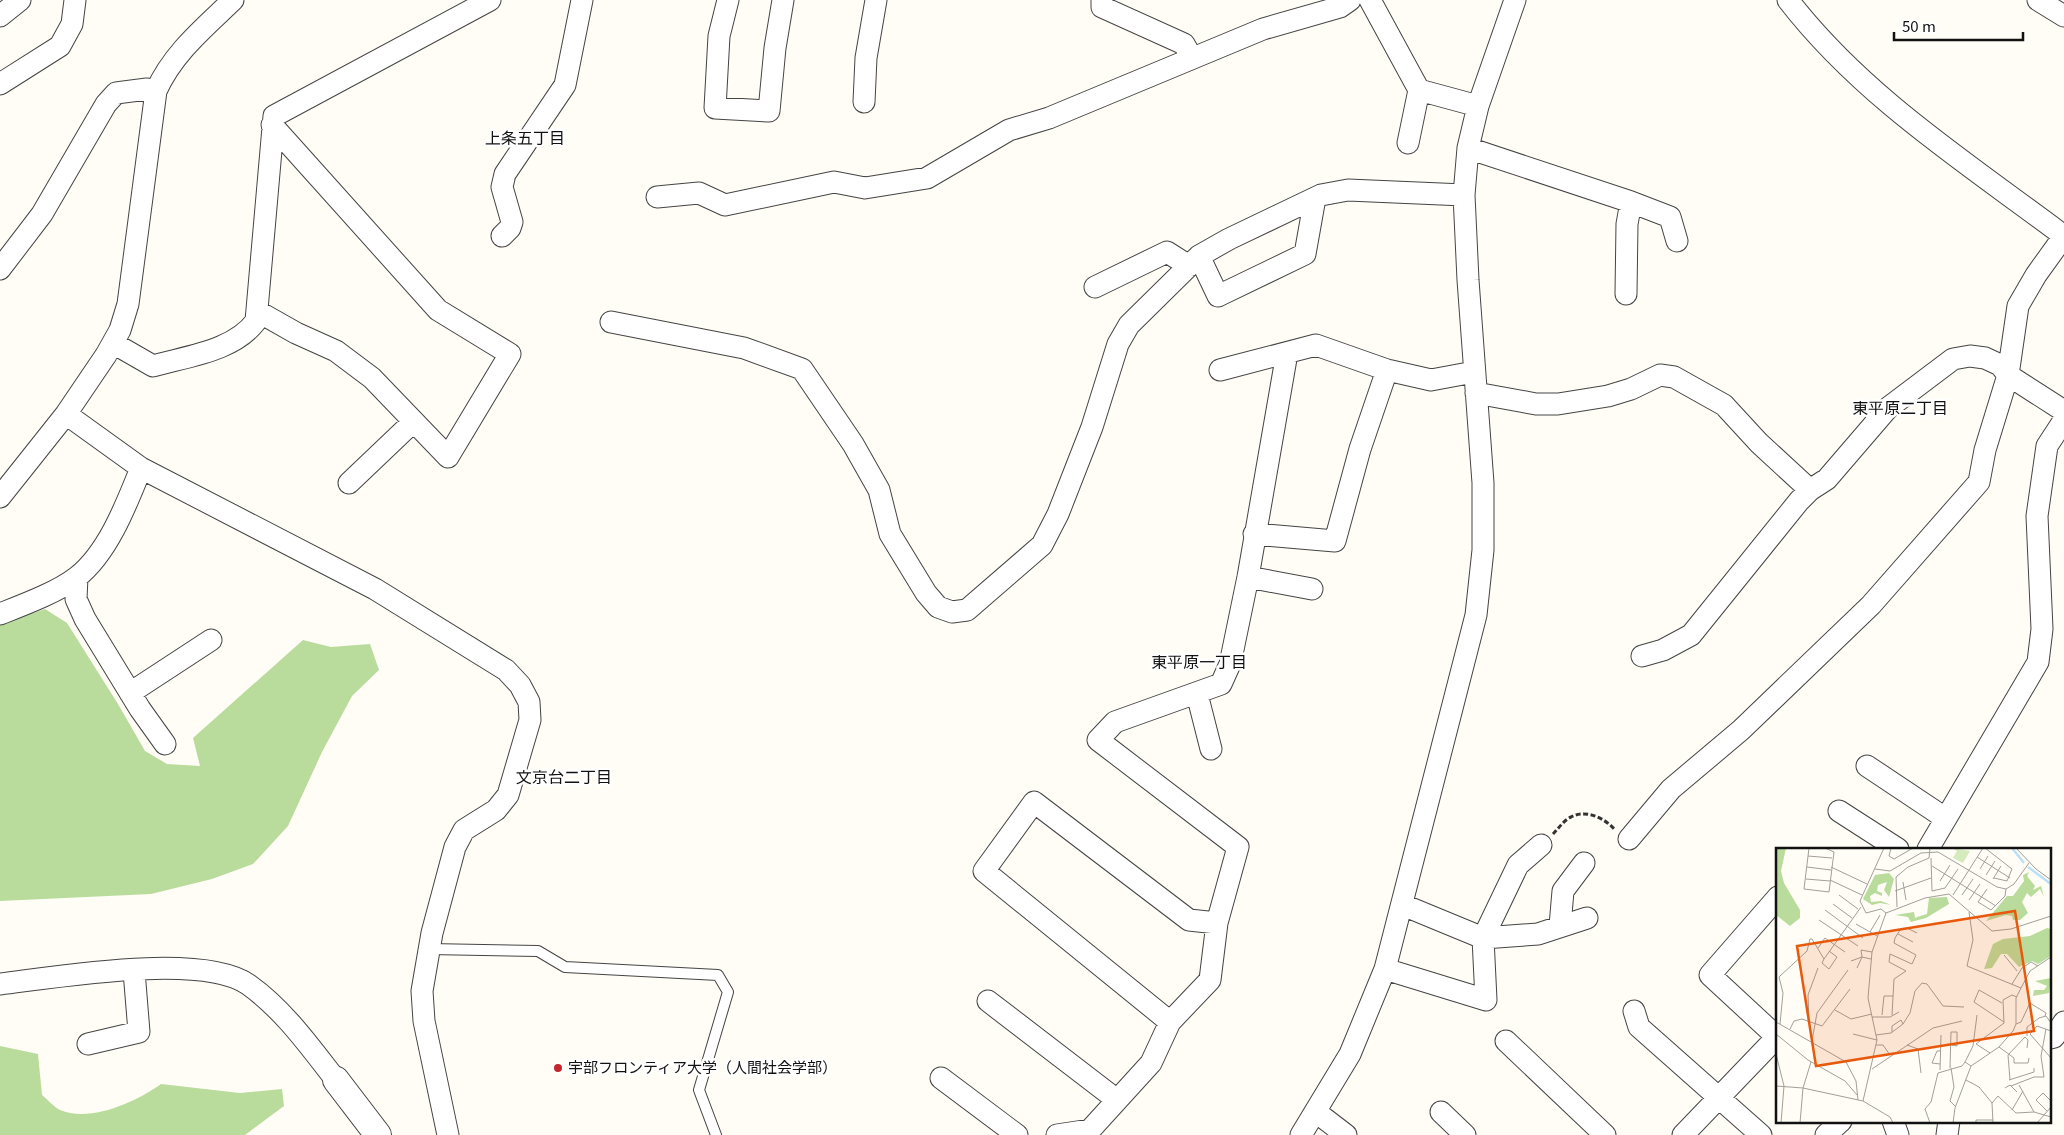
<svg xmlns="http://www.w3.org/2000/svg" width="2064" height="1135" viewBox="0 0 2064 1135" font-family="Georgia,'Noto Sans JP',serif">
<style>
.forest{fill:#b9dc9c}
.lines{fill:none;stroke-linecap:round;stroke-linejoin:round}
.service-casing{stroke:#444;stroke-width:12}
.minor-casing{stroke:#444;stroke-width:23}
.tertiary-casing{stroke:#444;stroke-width:28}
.path{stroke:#333;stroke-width:3;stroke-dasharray:5 2.5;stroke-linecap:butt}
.service{stroke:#fff;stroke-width:10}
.minor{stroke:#fff;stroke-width:21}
.tertiary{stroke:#fff;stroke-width:26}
.poi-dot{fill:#c4262e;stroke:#fff;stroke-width:2}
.labels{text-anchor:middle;stroke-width:5;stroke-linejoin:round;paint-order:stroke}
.poi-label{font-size:15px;fill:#111;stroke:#fff;text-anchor:start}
.neighbourhood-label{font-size:16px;fill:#111;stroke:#fff}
.inset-river{fill:none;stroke:#b9e0f7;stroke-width:2.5}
.inset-road{fill:none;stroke:#a09f9a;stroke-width:1}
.view{fill:#e8590c;fill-opacity:0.15;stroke:#e8590c;stroke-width:2.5}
.inset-edge{fill:none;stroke:#111;stroke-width:2.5}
</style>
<rect width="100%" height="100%" fill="#fffdf5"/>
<path class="forest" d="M45,609L67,623L118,704L145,751L167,764L200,766L193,738L303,640L331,647L370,644L379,670L352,696L322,752L288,826L253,864L212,879L151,894L0,901V625Z
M0,1046L38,1054L42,1095C47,1099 54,1107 60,1110C90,1123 136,1102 161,1084L240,1093L282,1089L284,1106L245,1135H0Z"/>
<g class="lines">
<defs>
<path id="service" d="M429,949L538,951L565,967L718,975L728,992L699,1090L716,1135"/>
<path id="minor" d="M728,0L719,36L715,108L769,111L775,48L783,0
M1102,0V7L1184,44L1192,58
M1370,0L1419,90L1478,106
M1788,0C1863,97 1967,163 2064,236
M2038,0L2064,16
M0,16L20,0
M0,84L60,46L72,24L75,0
M864,102L866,58L876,0
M1408,143L1419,90
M1468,148L1631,202L1670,217L1677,241
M657,197L699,193L725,205L834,182L865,188L927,178L1009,130L1049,118L1263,29L1340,7L1350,0
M502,236L510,228L512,222L502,187L505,174L565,85L582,0
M1199,256L1218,296L1305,254L1315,198
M0,269L42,214L106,104L116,93L147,89L156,91
M1095,287L1167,252L1189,266
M1626,294L1627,224L1631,202
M257,311L296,333L336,351L372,378L448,457L510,354L438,310L272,125
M611,322L744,348L802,369L853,444L879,490L890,534L926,593L938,607L952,612L967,610L1042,545L1058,514L1092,427L1118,344L1129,325L1199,256L1229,239L1321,195L1348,190L1464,195
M113,343L153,366C188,356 234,351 256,321L274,116L490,0
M1220,370L1316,345L1387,370L1431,380L1474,372
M1476,393L1536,404H1558L1608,396L1631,389L1660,375L1674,377L1724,405L1759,443L1810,490
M66,414L141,468L375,589L506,670L520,685L529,702L530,720L508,795L496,810L464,830L455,847L432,933L422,991L424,1021L448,1135
M349,483L413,422
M0,497L66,414L106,355L120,330L128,304L156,91C173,53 204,28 233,0
M1254,534L1335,541L1360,449L1387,370
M77,577L76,599L85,619L140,709L165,744
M1248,577L1312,589
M0,614C23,605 58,592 77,577C108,553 127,503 141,468
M1642,656L1663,650L1691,635L1799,501L1810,490L1827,479L1888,408L1953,359L1970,356L1985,358L2000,365L2008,375L2064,411
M130,693L211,640
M1197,694L1211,749
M1867,766L1945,818
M1839,811L1898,849
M1629,839L1671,789L1741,730L1871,605L1979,482L1985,450L2008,375L2018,306L2036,275L2064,236
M1928,849L2038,662L2042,629L2037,516L2047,446L2064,420
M1403,905L1483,938L1518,865L1541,845
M1560,926L1563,891L1584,863
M1385,969L1486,1000L1483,938L1538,934L1587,918
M0,984C57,977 203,952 249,985C284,1010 310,1047 336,1080
M988,1001L1117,1100
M1634,1011L1639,1027L1761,1135
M1170,1022L1210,980L1217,923
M1777,1037L1710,975L1778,897
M2050,1038L2054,1037L2064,1022
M1506,1041L1605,1135
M88,1044L139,1032L134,971
M941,1078L1017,1135
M1316,1112L1346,1135
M1441,1112L1465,1135
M1893,1121L1898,1135
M1057,1135L1090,1130L1151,1063L1170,1022L984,871L1034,802L1189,920L1217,923L1238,847L1098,740L1115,722L1221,684L1230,664L1248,577L1287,353
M1301,1135L1350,1054L1385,969L1476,615L1483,550V483L1468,280L1464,195L1468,148L1478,106L1515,0
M1683,1135L1778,1036
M1826,1135L1841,1121
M1947,1135L1949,1121"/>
<path id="tertiary" d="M336,1080L378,1135"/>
</defs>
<use href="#service" class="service-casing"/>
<use href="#minor" class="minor-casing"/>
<use href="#tertiary" class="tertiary-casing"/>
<path class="path" d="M1553,834C1558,829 1564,820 1571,817C1586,809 1605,818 1615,830"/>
<use href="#service" class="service"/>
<use href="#minor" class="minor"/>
<use href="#tertiary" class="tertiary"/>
</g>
<circle class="poi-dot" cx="558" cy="1068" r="5"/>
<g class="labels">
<g class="poi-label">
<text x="568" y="1073">宇部フロンティア大学（人間社会学部）</text>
</g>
<g class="neighbourhood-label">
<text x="525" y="144">上条五丁目</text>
<text x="1900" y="414">東平原二丁目</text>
<text x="1199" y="668">東平原一丁目</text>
<text x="564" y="783">文京台二丁目</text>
</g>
</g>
<g transform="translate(1776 848)">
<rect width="275" height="275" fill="#fffdf5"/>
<path d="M176,0L194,3L187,15L177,10L181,3Z" fill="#d5ebbd"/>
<path d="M10,0L5,23L8,35L24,62V70L14,78L0,67V0ZM253,24L251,28L259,38L257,42L265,38L268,49L264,41L255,49L251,45L246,54L252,65L244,72H237L236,68L230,67L210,73L231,48H237L248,33L247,27ZM113,25L118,31L113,49L108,42L111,34L102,37L101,43L106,45V48L99,45L94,48L95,54L105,53L115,57L104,55L96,57L87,51L99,27ZM171,49L173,56L150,70L135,74L132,69L119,67L138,64L139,70L144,68L151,66L153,50ZM271,80L275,81V108L262,116L256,113L243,119L231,106H225L216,120L208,121L217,96L227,91L254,88ZM275,130L273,145L257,148L258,142H268L271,138L259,133Z" fill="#b9dc9c"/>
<path class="inset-river" d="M236,0L248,15M252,19L275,36"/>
<path class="inset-road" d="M33,0L28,41L53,44L58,4L49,0M108,0L84,53L90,65L105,61L110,65M115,0L113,8L118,11L137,0M209,0L236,21L231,33L218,30M240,0L260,21L275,32M32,8L56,10M201,9L234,30M155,10L156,43L169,40L182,21M156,18L220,58M31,19L55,22M55,19L91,36M99,21L114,23L145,5L162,4L221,39L230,41L238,36L253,15M204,21L212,8M210,27L219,13M30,31L54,33M217,31L225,18M54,32L86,47M164,33L174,17M127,34L130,52M211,41L202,54L215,62L229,48L230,41M119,43L155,30M63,47L82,61M177,47L207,0M186,47L197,31M193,52L204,36M57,56L76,70M121,59L120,29L132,19L153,10L154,0M49,62L87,90M193,64L197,92L191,118L245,140M43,72L82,98M80,76L101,88M94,84L104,67M122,86L137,94M42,100L49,90L69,104M228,107L241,123M48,111L85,59M75,113L86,109L85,102L96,104M81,120L86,109L95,111M236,136L246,120L255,114L262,118M226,155L203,142L198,154L228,174M59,162L75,171L96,166M106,167L108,148H117M116,167L118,131L130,123L113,114L114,106L136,116L140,107L118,95L119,90L124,82L131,80L141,85M96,169H114L123,164M0,174L70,214L80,233L82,252M33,174L32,147L42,120M4,176L7,145L3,129L31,103L34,91H36L48,111L46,115L53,121L61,109L53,103M240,176L245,174L254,155L270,165L269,168M14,181L18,173L26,171L46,178L74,141M116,184V178L125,172L127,176M0,186L32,212L69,233L81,247M77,186L101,192M254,186L275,210M254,186L261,178L275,183M100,187L115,185L127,176L134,165L139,143L146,135L151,136L167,158L188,159M251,188V179L263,170L270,168L275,175M36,193L41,165L72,122M200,196L228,175L227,152L236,147L241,149M200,196L214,205M100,197H107L114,207M131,197L142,201L145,225M223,199L238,210V215H252L253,210M0,206L8,238L5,275M189,214L197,198L201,167M164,216L156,215L161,203H165M174,220L175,184H181V198L176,197M175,220L178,239L174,253L180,259M96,221L157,180L186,173M164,222L165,187M190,232L203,239L216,255L217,275M233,232L258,224V220M234,232L232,207L249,189L252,192L251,200M243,237L258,264L275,269M0,238L27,240L87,253L114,269L117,275M235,238L258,229H268L265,208L270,181M229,240L234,237L241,244M87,253L101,192L92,150L96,104L110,65L149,50L173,46L216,83L235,81L275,68M216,255L222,248L240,265L258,264M236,262L247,243M271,263L260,252L267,245L275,253M24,275L27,240L35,214M154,275L149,261L155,254L162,225L186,218L189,214L195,218M177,275L179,260L195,218L223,199L237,183L240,176V150L245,140L254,123L275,109M200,275V272H217M261,275L275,259"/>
<path class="view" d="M239,63L258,183L40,218L21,98Z"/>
<rect width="275" height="275" class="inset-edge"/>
</g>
<path d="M1894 32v8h129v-8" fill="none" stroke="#111111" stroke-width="2.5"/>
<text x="1902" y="32" font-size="15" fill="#111111" stroke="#ffffff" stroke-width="4" paint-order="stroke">50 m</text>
</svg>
